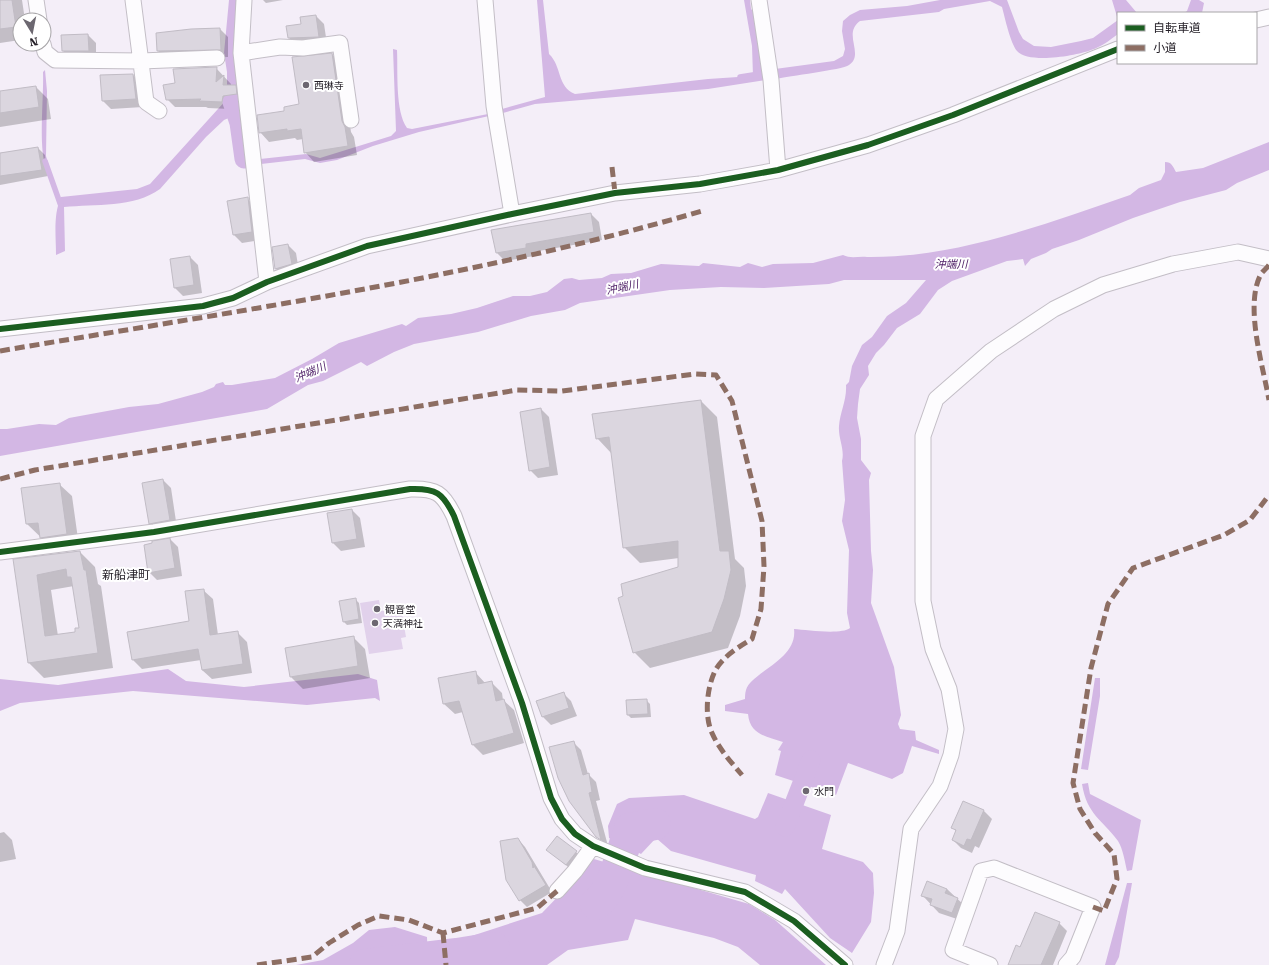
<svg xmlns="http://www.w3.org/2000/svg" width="1269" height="965" viewBox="0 0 1269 965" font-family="'Roboto Serif','Noto Sans JP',serif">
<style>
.green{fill:#e1d1eb}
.water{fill:#d3b7e4}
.shadow{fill:#0003;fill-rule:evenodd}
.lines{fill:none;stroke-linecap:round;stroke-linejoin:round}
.stream{stroke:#d3b7e4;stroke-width:5.5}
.canal{stroke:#d3b7e4;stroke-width:19}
.river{stroke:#d3b7e4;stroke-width:32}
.building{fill:#dbd6df;stroke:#c1bcc5;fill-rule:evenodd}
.minor-casing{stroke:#c3bec6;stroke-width:17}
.minor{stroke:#fdfcfe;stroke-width:15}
.quiet{stroke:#8d6e63;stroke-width:5;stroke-dasharray:10 5;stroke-linecap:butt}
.cycleway-casing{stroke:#fff;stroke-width:8}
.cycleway{stroke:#1b5e20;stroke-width:6}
.poi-dot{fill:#6c6770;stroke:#fff;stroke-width:1.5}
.labels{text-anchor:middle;stroke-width:4;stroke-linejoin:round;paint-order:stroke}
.poi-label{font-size:10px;fill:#231e26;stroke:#fff;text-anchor:start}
.water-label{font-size:11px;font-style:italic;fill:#502168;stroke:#fff}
.quarter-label{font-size:12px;fill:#231e26;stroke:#fff}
</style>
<rect width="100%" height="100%" fill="#f4eef8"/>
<path class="green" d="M379,600L381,611L401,608L406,637L401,638L403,649L369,654L360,603Z"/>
<path class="water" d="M229,0H237L240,113L224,120L206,137L160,189C134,208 95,204 64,207L65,251L56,255C56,236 53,215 61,197L137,189L150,184L227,99V72L224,53Z
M537,0H543L549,54C562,66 557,87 575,94L708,79L753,76L752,46L744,0H750L751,9L756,14L766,80L708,89L535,104L503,113L502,109L545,97Z
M940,0H1007L1019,32L1023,39L1034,46L1051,47L1081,41L1093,38L1118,20L1112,0H1126L1137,13H1118V34C1110,40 1101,47 1091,50C1076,56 1028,64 1017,51C1010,42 1005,18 1002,7L990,1L944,9L939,12L860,21C842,34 865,54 849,65C842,70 788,76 776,79L775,69L834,61L843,56L845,49L842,31L843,21L850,15L860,10L907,6Z
M1191,0H1199L1204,3L1202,13H1184L1187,11Z
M393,49L397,50C398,72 395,111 407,128L412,129L488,114L489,116L419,132L373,146L337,160L320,163L305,159L261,164L260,159L306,154L320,158L391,136L396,131Z
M45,70L47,91L46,156L49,167L46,168C38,146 44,98 43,72Z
M1269,142V170L1237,183L1226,190L1180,202L1133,218L1079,240L1052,249L1046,253L1031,259L1025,266L1023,259L1007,261L952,281L938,290L920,314L897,328L884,345L876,353L868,366L869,375L860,389L858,404L857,418L861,439V460L871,473L869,480L871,551L873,570L871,603L894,667L901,715L898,724L900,729L915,731L916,740L939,750V754L912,746L903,773L892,779L848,763L836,795L775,775L781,751L778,750L783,742C766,736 750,735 748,714L725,711V705L745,699C745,697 745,693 746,690C751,672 798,660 794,629C807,630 841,635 850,628L847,613L849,550L842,521L845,500L842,461C845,449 838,438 839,426C840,412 847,400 846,385L849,382L852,366L862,345L872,337L887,316L906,303L926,280H844L829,284L764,288L721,287L670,290L580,303L565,310L531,316L478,332L414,344L394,352L367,366L361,362L323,381L308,385L267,409L0,456V429H7L39,424L56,425L69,418L129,407L158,404L202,392L214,387L216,384L223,382L225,385H232L275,378L312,359L339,343L402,324L406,326L418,318L451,314L477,308L513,296H530L547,292L564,279L572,278L579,280L602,278L611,274L631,273L661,264L699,266L703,263L740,267L748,263L762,267L773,264L813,263L843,255C851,259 858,256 867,257C957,258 1045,224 1130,195L1139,188L1161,180L1165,172V162C1172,162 1173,167 1176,172L1203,168Z
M168,669L186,681L244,687L358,674L377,680L380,701L375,698L307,705L133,691L20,703L0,711V679L58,685Z
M1095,678H1100V696L1088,770L1081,769Z
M1088,783L1090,794L1141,820L1132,870L1127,871C1125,862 1123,849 1118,841C1102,819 1087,815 1082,784Z
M768,793L831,815L822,849L863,862L873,873L874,893L871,922L852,953L830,938L785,889L782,894L755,881L756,875L671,851L656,838L641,854L609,838L608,826L617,804L629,798L684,795L755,819L758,817Z
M594,859L749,904L775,920L826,965H760L738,947L714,938L635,919L628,940L568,950L547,965H452L450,943L542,913Z
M1127,883H1132L1119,957L1115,965H1105Z
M395,927L427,937L428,965H296L323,960L353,943L369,930Z"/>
<path class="shadow" d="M0,0H22L25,20H20V40L0,43Z
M263,0H283L266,3Z
M316,16L324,24L327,44L297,46L289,38Z
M220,29L228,37V57L166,59L158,51Z
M88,35L96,43V59H71L63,51Z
M332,54L341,64L351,132L354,137L357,155L314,162L305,152L303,139L297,140L295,138L269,142L260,132L285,112L301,105Z
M216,68L231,84V86H235L243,94L244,102L230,104V109L208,108L206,107H175L167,99L177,84Z
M133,75L141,83L143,107L111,109L103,101Z
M36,87L48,99L51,119L0,127V92Z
M38,148L45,155L48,176L0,185V153Z
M247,199L255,206L260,240L242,243L234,235Z
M591,214L599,222L602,240L533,252L534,256L505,261L497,253L493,230Z
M288,245L296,253L299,271L284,277L276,269L273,248Z
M190,257L198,265L202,293L183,296L175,288L171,260Z
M701,401L717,417L735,559L744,568L746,586L740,616L728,648L650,668L634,652L679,568V558L640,563L624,547L612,454L597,438Z
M541,409L549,417L558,475L538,478L530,470Z
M163,480L171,488L177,528L158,531L150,523Z
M59,484L72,496L79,546L53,549L27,524Z
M352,510L360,518L365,547L341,551L333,543L328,514Z
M170,539L178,547L182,576L157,580L149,572Z
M80,552L95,567L98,584L101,586L113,668L44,678L29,663L14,560ZM74,586L80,628L77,633L58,636L51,590Z
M203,590L213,599L218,635L237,632L247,642L252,673L212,679L202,670L201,660L142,669L133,660L191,622Z
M355,599L359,603L362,623L347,625L343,621Z
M353,637L365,649L370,678L303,689L291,677Z
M475,672L486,684L491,682L502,693L503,700L514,710L524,743L483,755L473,745L463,712L455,714L444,704Z
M563,693L571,701L577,716L551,725L543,717L538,702Z
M646,700L650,704L651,717L631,718L628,715Z
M573,742L581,750L588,774L596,782L600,800L596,801L608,846L597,837Z
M964,802L984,811L992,819L979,848L975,846L972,853L961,848L953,840L957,832L953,828Z
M4,832L12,840L16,859L0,862V833Z
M518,839L525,847L552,892L527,907L520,900Z
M548,850L576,852L584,860L574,872Z
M947,889L965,906L960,920L939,913L923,896Z
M1059,923L1067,931L1053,965H1012Z"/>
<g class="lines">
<path class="stream" d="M740,77L759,74
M45,161L61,206"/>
<path class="canal" d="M232,102L239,123L244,159
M785,827L811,760"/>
<path class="river" d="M596,904C614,890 622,850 630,829L655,824
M365,965L457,954L494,948"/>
</g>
<path class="building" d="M0,0H12L16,27L0,29Z
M316,15L319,37L288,38L286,26L301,24L300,17Z
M220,28L221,50L157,51L156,33L191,29Z
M88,34L89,51H62L61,35Z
M332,53L342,121L345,127L348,146L304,153L301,129L287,131V129L259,133L257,115L284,111V107L299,104L292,57Z
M217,67L216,82L224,75L223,85H236L237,94L223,96L222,102L199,101L201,99L166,100L163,85L175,83L173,69Z
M133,74L136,99L102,101L100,75Z
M36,86L39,107L0,113V91Z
M38,147L42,170L0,176V153Z
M248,197L252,232L233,235L227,201Z
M591,213L594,232L526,244V248L496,253L491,230Z
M288,244L292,264L275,269L272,247Z
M190,256L194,285L174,288L170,259Z
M701,400L720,551H729L731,570L724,599L712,632L633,653L618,598L623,596L621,584L678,567V541L623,548L609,437L596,439L592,414Z
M541,408L550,467L529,471L520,412Z
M163,479L170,520L149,524L142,483Z
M60,483L67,534L40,538L38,523L26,524L21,488Z
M352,509L357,539L332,543L327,513Z
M170,538L175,568L148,573L144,545L152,543V541Z
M80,551L84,570H86L98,653L28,663L13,559ZM66,569L67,577H71L79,628H75V632L45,636L37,575Z
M204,589L210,635L238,631L243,664L202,670L198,649L132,660L127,632L189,621L185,591Z
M356,598L359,619L343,622L339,601Z
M354,636L358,666L290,677L285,648Z
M476,671L478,684L492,681L496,701L504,699L514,733L472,745L459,701L443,704L438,678Z
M564,692L569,708L542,717L536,701Z
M647,699L648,714L627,715L626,700Z
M574,741L583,775L589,773L592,792L589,793L601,840L596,837L569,801L558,778L549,747Z
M963,801L984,810L971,840L967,839L964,846L952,840L956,830L951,828Z
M557,836L577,851L566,865L546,850Z
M518,838L532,862L533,868L534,866L546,885L519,901L506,880L500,841Z
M927,881L947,889L945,893L958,898L952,913L930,905L932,899L921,896Z
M1035,912L1060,922L1041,965H1008L1016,945L1020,947Z"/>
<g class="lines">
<defs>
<path id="minor" d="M36,0L39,20
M133,0L146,102L159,111
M244,0L241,53L267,282
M485,0L494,106L512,214
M759,0L771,80L778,170
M1256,20L1269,17
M43,44L45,52L55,60L141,61L217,58
M241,53L280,47L303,48L340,43L351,120
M0,329L203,306L233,298L267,282L367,246L512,214L615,193L700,184L778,170L868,145L953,115L1118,49
M0,552L154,532L410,489C436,488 443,493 454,516L522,703L551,798L562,819L575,834L593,846L645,868L745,892L794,921L845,965
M557,891L575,871L593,846
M884,965L897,931L911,829L940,786L951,755L956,729L949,689L933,649L923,601V436L936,399L991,351L1054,309L1103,285L1173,264L1238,252L1269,259
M990,965L953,950L981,871L994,868L1093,907L1073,957L1066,965"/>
</defs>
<use href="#minor" class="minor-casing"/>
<use href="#minor" class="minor"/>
<path class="quiet" d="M612,167L615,193
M1269,265C1267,268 1263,271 1261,274C1244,305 1263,366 1269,400
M0,351C235,311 473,278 702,211
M0,479L35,470L517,390L562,391L695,374L716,375L732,401L762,521L764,566L761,609L752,639C740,646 722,657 715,671C707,687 704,716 712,733C719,749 731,762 742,775
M1093,907L1104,911L1117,879L1114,854L1095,833L1080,809L1073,783L1091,668L1108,604L1133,568L1224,535L1250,520L1269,495
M443,933L446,965
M257,965L312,957L329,943L358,925L379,916L409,920L443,933L537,908L557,891"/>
<defs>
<path id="cycleway" d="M0,329L203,306L233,298L267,282L367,246L512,214L615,193L700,184L778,170L868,145L953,115L1118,49
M0,552L154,532L410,489C436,488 443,493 454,516L522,703L551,798L562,819L575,834L593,846L645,868L745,892L794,921L845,965"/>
</defs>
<use href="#cycleway" class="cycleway-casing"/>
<use href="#cycleway" class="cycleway"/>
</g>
<g class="poi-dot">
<circle cx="306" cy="85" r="4"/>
<circle cx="377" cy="609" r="4"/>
<circle cx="375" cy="623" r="4"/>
<circle cx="806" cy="791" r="4"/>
</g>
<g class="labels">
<g class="poi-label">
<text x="314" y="89">西琳寺</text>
<text x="385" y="613">観音堂</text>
<text x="383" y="627">天満神社</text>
<text x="814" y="795">水門</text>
</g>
<g class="water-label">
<text x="951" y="268">沖端川</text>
<text transform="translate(622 287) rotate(-12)" y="4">沖端川</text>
<text transform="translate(310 372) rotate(-24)" y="4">沖端川</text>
</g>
<g class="quarter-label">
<text x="126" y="579">新船津町</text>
</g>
</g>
<rect x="1117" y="12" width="140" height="52" fill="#ffffff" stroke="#a7a5a8"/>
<rect x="1125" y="25" width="20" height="6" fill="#1b5e20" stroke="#a7a5a8"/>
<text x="1153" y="32" font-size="12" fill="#231e26">自転車道</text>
<rect x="1125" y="45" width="20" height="6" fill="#8d6e63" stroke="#a7a5a8"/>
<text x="1153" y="52" font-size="12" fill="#231e26">小道</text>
<g transform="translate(32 32) rotate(170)"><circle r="19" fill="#ffffff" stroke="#a7a5a8"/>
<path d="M0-3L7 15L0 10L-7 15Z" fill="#6c6770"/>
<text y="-6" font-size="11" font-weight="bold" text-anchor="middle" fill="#231e26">N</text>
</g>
</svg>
